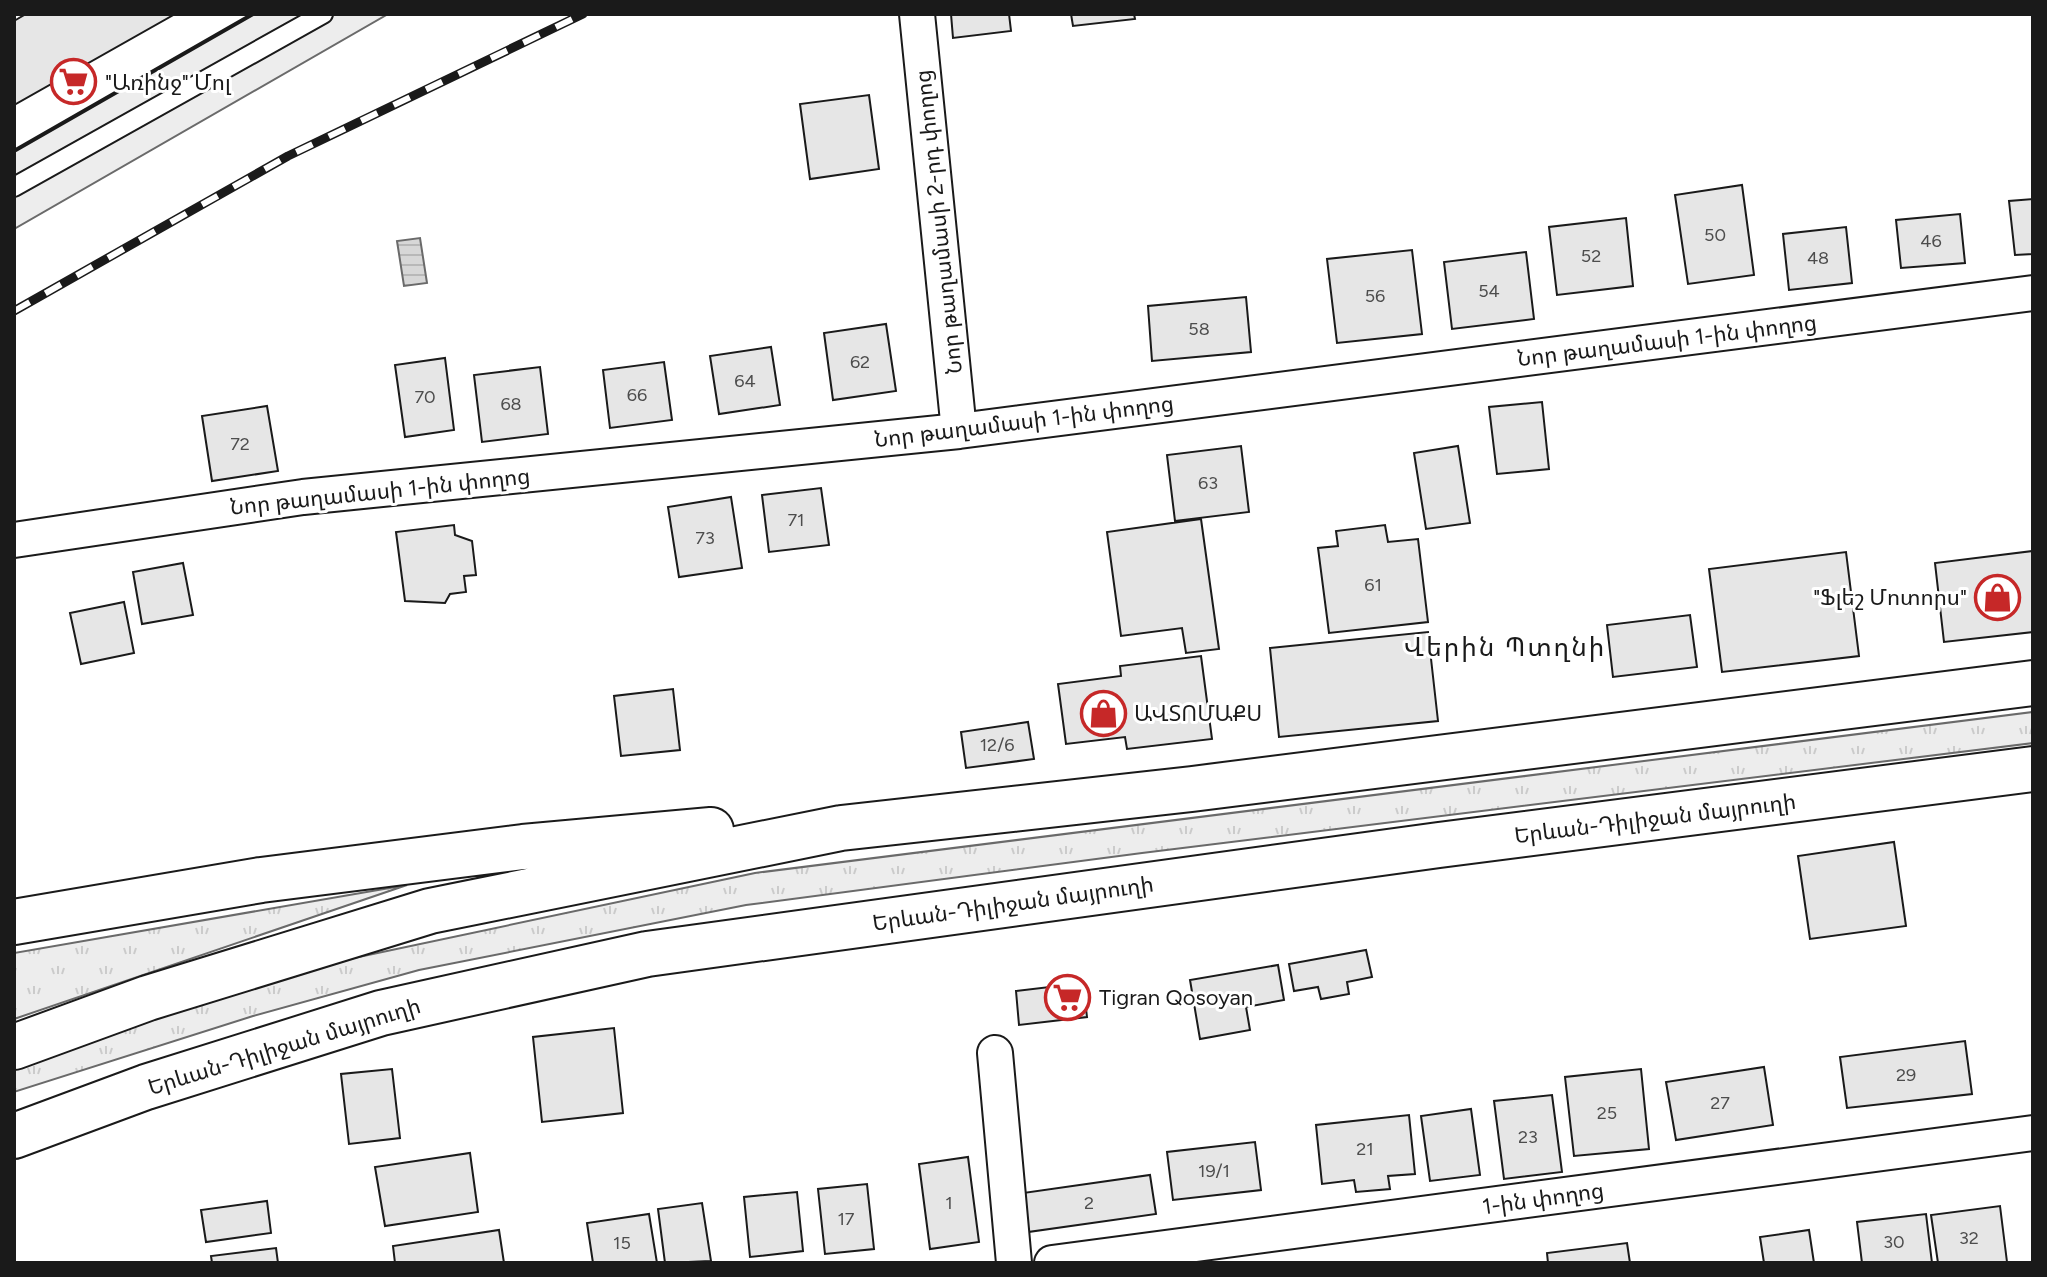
<svg xmlns="http://www.w3.org/2000/svg" width="2047" height="1277" viewBox="0 0 2047 1277" font-family="Figtree,'Noto Sans Armenian',sans-serif">
<style>
.grass{fill:url(#grass-tufts);stroke:#6a6a6a;stroke-width:2}
.pitch{fill:#ededed;stroke:#6a6a6a;stroke-width:2}
.water{fill:url(#water-rules);stroke:#6a6a6a;stroke-width:2}
.building{fill:#e6e6e6;stroke:#1a1a1a;stroke-width:2}
.lines{fill:none;stroke-linecap:round;stroke-linejoin:round}
.lane-casing{stroke:#1a1a1a;stroke-width:22}
.street-casing{stroke:#1a1a1a;stroke-width:38}
.highway-casing{stroke:#1a1a1a;stroke-width:48}
.lane{stroke:#fff;stroke-width:18}
.street{stroke:#fff;stroke-width:34}
.highway{stroke:#fff;stroke-width:44}
.rail-casing{stroke:#1a1a1a;stroke-width:9}
.rail{stroke:#fff;stroke-width:6;stroke-dasharray:18;stroke-linecap:butt}
.wall{stroke:#1a1a1a;stroke-width:4}
.labels{text-anchor:middle;stroke-width:6;stroke-linejoin:round;paint-order:stroke}
.number-label{font-size:18px;fill:#4d4d4d}
.poi-label{font-size:22px;fill:#1a1a1a;stroke:#fff;text-anchor:start}
.street-label{font-size:22px;fill:#1a1a1a;stroke:#fff}
.quarter-label{font-size:26px;letter-spacing:2px;fill:#1a1a1a;stroke:#fff}
</style>
<defs>
<pattern id="grass-tufts" width="24" height="20" patternUnits="userSpaceOnUse" patternTransform="scale(2)"><rect width="24" height="20" fill="#ededed"/><path d="M3 7l-1-3M5 7V3M7 7l1-3M15 17l-1-3M17 17v-4M19 17l1-3" fill="none" stroke="#cbcbcb"/></pattern>
<pattern id="water-rules" width="6" height="5" patternUnits="userSpaceOnUse" patternTransform="scale(2)"><rect width="6" height="5" fill="#d7d7d7"/><path d="M0 2.5h6" fill="none" stroke="#b8b8b8"/></pattern>
</defs>
<rect width="100%" height="100%" fill="#fff"/>
<path class="grass" d="M2033,712V743L1142,853L746,905L419,970L253,1016L14,1092V1065L302,969L755,873Z
M407,885L14,1019V953Z"/>
<path class="pitch" d="M253,14H388L14,229V151Z"/>
<path class="water" d="M420,238L427,283L404,286L397,241Z"/>
<path class="building" d="M26,14H175L14,105V21Z
M951,14H1009L1011,31L953,38Z
M1071,14H1134L1135,19L1073,26Z
M869,95L879,169L810,179L800,104Z
M1742,185L1754,275L1688,284L1675,195Z
M2033,199V254L2015,255L2009,201Z
M1960,214L1965,263L1901,268L1896,220Z
M1626,218L1633,286L1557,295L1549,227Z
M1846,227L1852,283L1789,290L1783,234Z
M1412,250L1422,334L1337,343L1327,259Z
M1526,252L1534,319L1452,329L1444,262Z
M1246,297L1251,352L1152,361L1148,306Z
M886,324L896,391L833,400L824,333Z
M771,347L780,405L719,414L710,356Z
M445,358L454,430L405,437L395,365Z
M664,362L672,420L610,428L603,370Z
M540,367L548,434L482,442L474,375Z
M1542,402L1549,469L1497,474L1489,407Z
M267,406L278,471L212,481L202,416Z
M1241,446L1249,512L1175,521L1167,455Z
M1458,446L1470,523L1426,529L1414,453Z
M821,488L829,545L769,552L762,495Z
M731,497L742,568L679,577L668,507Z
M1201,519L1219,649L1186,653L1182,628L1121,636L1107,532Z
M454,525L455,535L472,541L476,575L464,576L466,592L450,594L445,603L405,601L396,532Z
M1385,525L1388,542L1418,539L1428,622L1329,633L1318,548L1338,546L1336,531Z
M2033,551V632L1944,642L1935,563Z
M1846,552L1859,656L1722,672L1709,569Z
M183,563L193,615L142,624L133,572Z
M124,602L134,653L81,664L70,613Z
M1690,615L1697,667L1613,677L1607,625Z
M1428,632L1438,721L1279,737L1270,648Z
M1201,656L1212,739L1127,749L1125,737L1066,744L1058,684L1121,676L1120,666Z
M673,689L680,750L621,756L614,696Z
M1028,722L1034,759L966,768L961,732Z
M1894,842L1906,926L1810,939L1798,856Z
M1366,950L1372,977L1347,982L1349,994L1321,999L1318,987L1294,991L1289,964Z
M1278,965L1284,1000L1246,1007L1250,1030L1200,1039L1190,980Z
M1083,983L1087,1017L1019,1025L1016,991Z
M614,1028L623,1113L542,1122L533,1037Z
M1965,1041L1972,1094L1847,1108L1840,1057Z
M1764,1067L1773,1125L1676,1140L1666,1082Z
M392,1069L400,1138L349,1144L341,1074Z
M1641,1069L1649,1149L1574,1156L1565,1077Z
M1552,1095L1562,1172L1504,1179L1494,1101Z
M1471,1109L1480,1175L1430,1181L1421,1116Z
M1409,1115L1415,1174L1388,1176L1390,1189L1356,1192L1354,1180L1322,1184L1316,1125Z
M1255,1142L1261,1190L1173,1200L1167,1152Z
M470,1153L478,1212L385,1226L375,1167Z
M968,1157L979,1242L930,1249L919,1164Z
M1150,1175L1156,1214L1028,1232L1023,1193Z
M867,1184L874,1249L825,1254L818,1189Z
M797,1192L803,1251L750,1257L744,1197Z
M267,1201L271,1233L206,1242L201,1210Z
M702,1203L711,1261L665,1263L658,1209Z
M2000,1206L2007,1262L1938,1263L1931,1215Z
M649,1214L657,1263H593L587,1223Z
M1926,1214L1932,1263H1862L1857,1222Z
M499,1230L504,1263H395L393,1246Z
M1809,1230L1814,1263H1764L1760,1237Z
M1627,1243L1630,1263H1548L1547,1253Z
M276,1248L278,1263H212L211,1256Z"/>
<g class="lines">
<defs>
<path id="lane" d="M14,187L323,14"/>
<path id="street" d="M917,14L959,431
M14,540L303,497L959,431L2033,293
M995,1053L1014,1263
M1052,1263L2033,1133"/>
<path id="highway" d="M14,922L261,880L523,847L711,830
M14,1047L148,998L430,911L841,828L1192,789L2033,683
M14,1136L146,1087L381,1013L647,954L1439,845L2033,769"/>
</defs>
<use href="#lane" class="lane-casing"/>
<use href="#street" class="street-casing"/>
<use href="#highway" class="highway-casing"/>
<use href="#lane" class="lane"/>
<use href="#street" class="street"/>
<use href="#highway" class="highway"/>
<defs>
<path id="rail" d="M14,311L288,156L583,14"/>
</defs>
<use href="#rail" class="rail-casing"/>
<use href="#rail" class="rail"/>
<path class="wall" d="M14,151L253,14"/>
</g>
<defs>
<symbol id="supermarket-ring" viewBox="-11 -11 22 22"><circle r="9.5" fill="#fff" stroke="#c62828" stroke-width="1.5"/><path d="M-6-5.5h2.5l.6 2H6L4.5 2H-2.5L-4.4-4H-6ZM-1.5 3.2a1.3 1.3 0 1 0 .1 0ZM3 3.2a1.3 1.3 0 1 0 .1 0Z" fill="#c62828"/></symbol>
<symbol id="shop-ring" viewBox="-11 -11 22 22"><circle r="9.5" fill="#fff" stroke="#c62828" stroke-width="1.5"/><path d="M-5-2.5h2.3a2.7 3.5 0 0 1 5.4 0H5L5.5 6h-11ZM-1.5-2.5h3a1.5 2.3 0 0 0-3 0Z" fill="#c62828"/></symbol>
</defs>
<g fill-rule="evenodd">
<use href="#supermarket-ring" x="48" y="56" width="51" height="51"/>
<use href="#shop-ring" x="1972" y="572" width="51" height="51"/>
<use href="#shop-ring" x="1078" y="688" width="51" height="51"/>
<use href="#supermarket-ring" x="1042" y="972" width="51" height="51"/>
</g>
<g class="labels">
<g class="number-label">
<text x="1715" y="241">50</text>
<text x="1931" y="247">46</text>
<text x="1591" y="262">52</text>
<text x="1818" y="264">48</text>
<text x="1489" y="297">54</text>
<text x="1375" y="302">56</text>
<text x="1199" y="335">58</text>
<text x="860" y="368">62</text>
<text x="745" y="387">64</text>
<text x="637" y="401">66</text>
<text x="425" y="403">70</text>
<text x="511" y="410">68</text>
<text x="240" y="450">72</text>
<text x="1208" y="489">63</text>
<text x="796" y="526">71</text>
<text x="705" y="544">73</text>
<text x="1373" y="591">61</text>
<text x="997" y="751">12/6</text>
<text x="1906" y="1081">29</text>
<text x="1720" y="1109">27</text>
<text x="1607" y="1119">25</text>
<text x="1528" y="1143">23</text>
<text x="1365" y="1155">21</text>
<text x="1214" y="1177">19/1</text>
<text x="949" y="1209">1</text>
<text x="1089" y="1209">2</text>
<text x="846" y="1225">17</text>
<text x="1969" y="1244">32</text>
<text x="1894" y="1248">30</text>
<text x="622" y="1249">15</text>
</g>
<g class="poi-label">
<text x="105" y="90">"Առինջ" Մոլ</text>
<text x="1967" y="605" text-anchor="end">"Ֆլեշ Մոտորս"</text>
<text x="1134" y="721">ԱՎՏՈՄԱՔՍ</text>
<text x="1099" y="1005">Tigran Qosoyan</text>
</g>
<g class="street-label">
<text transform="translate(938 222) rotate(-96)" y="8">Նոր թաղամասի 2-րդ փողոց</text>
<text transform="translate(1667 340) rotate(-7)" y="8">Նոր թաղամասի 1-ին փողոց</text>
<text transform="translate(1024 421) rotate(-7)" y="8">Նոր թաղամասի 1-ին փողոց</text>
<text transform="translate(380 491) rotate(-6)" y="8">Նոր թաղամասի 1-ին փողոց</text>
<text transform="translate(1655 818) rotate(-7)" y="8">Երևան-Դիլիջան մայրուղի</text>
<text transform="translate(1013 903) rotate(-8)" y="8">Երևան-Դիլիջան մայրուղի</text>
<text transform="translate(284 1046) rotate(-17)" y="8">Երևան-Դիլիջան մայրուղի</text>
<text transform="translate(1543 1198) rotate(-8)" y="8">1-ին փողոց</text>
</g>
<g class="quarter-label">
<text x="1505" y="656">Վերին Պտղնի</text>
</g>
</g>
<rect width="2047" height="1277" fill="none" stroke="#1a1a1a" stroke-width="32"/>
</svg>
